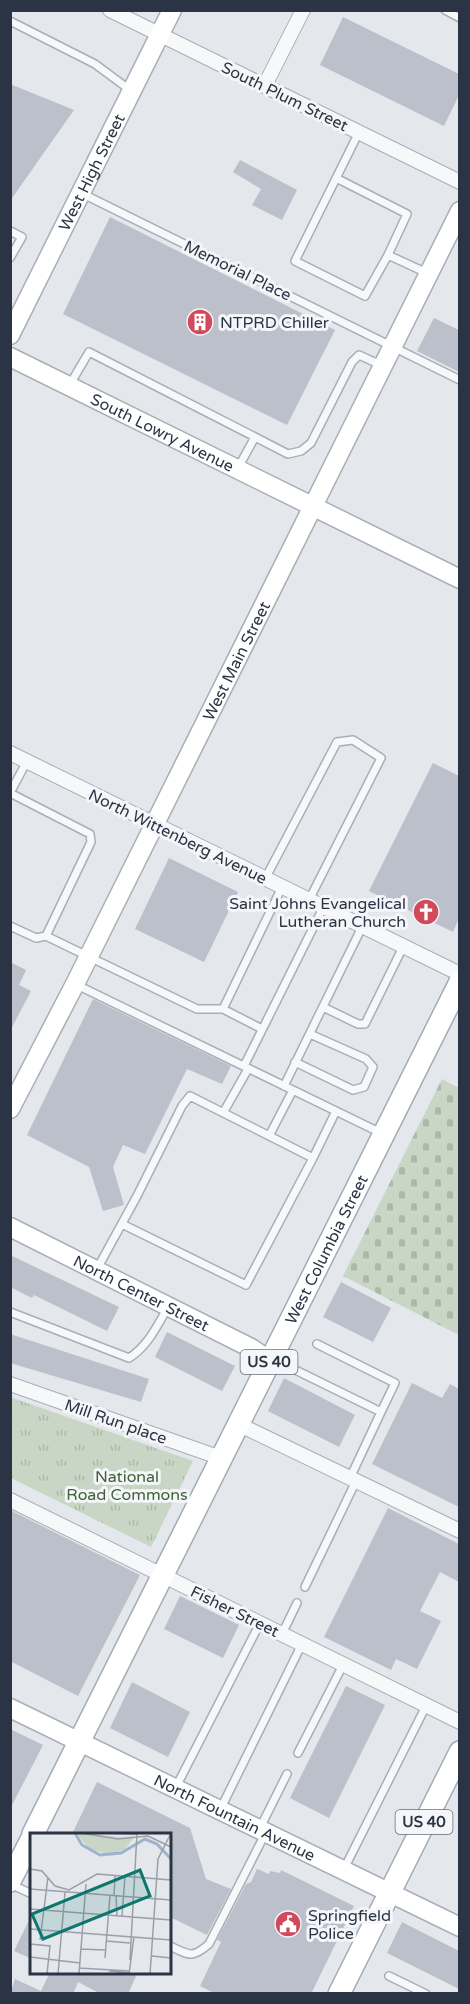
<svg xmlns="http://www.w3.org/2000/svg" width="470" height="2004" viewBox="0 0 470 2004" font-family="'Varela Round',sans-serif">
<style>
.cemetery{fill:url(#cemetery-stones)}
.park{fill:url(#park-tufts)}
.building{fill:#bbc0ca}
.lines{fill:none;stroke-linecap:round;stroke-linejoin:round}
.lane-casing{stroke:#a9aeb7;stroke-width:10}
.street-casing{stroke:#a9aeb7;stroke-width:16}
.secondary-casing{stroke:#a9aeb7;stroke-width:21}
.primary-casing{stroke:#a3abb8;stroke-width:24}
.lane{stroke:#f7f8fa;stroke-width:7}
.street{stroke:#f7f8fa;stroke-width:14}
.secondary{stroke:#fff;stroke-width:18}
.primary{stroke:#fff;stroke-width:21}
.labels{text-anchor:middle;stroke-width:6;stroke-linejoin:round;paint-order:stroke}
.shield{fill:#f4f6f9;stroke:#676e7b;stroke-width:1.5}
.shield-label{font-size:15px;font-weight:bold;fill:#2b3445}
.street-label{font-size:16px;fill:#2b3445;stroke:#f4f6f9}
.poi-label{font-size:16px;fill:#2b3445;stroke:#f4f6f9;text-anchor:start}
.park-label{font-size:16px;fill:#3f6138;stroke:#f4f6f9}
.inset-river{fill:none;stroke:#9fb4cc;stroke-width:3}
.inset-road{fill:none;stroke:#9a9fa9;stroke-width:1.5}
.view{fill:#0f766e;fill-opacity:0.15;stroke:#0f766e;stroke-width:3}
.inset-edge{fill:none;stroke:#2b3445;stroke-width:3}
</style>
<defs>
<pattern id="cemetery-stones" width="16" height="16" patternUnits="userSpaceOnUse" patternTransform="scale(1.5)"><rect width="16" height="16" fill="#c9d6c5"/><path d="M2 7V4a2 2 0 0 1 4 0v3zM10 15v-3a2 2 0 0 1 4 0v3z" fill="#adb8ab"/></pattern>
<pattern id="park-tufts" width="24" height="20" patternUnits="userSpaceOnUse" patternTransform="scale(1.5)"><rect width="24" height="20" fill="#c9d6c5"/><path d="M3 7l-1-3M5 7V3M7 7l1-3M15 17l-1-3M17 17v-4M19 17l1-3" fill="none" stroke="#adb8ab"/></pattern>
</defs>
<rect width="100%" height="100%" fill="#e4e7ec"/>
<path class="cemetery" d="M442,1079L459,1088V1335L343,1276Z"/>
<path class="park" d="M10,1397L193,1461L151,1547L11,1478Z"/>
<path class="building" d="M343,17L459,74V95L444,126L320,65Z
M10,84L74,110L10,201Z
M240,160L297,190L282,220L252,205L261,189L233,172Z
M110,217L335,330L287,425L63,314Z
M434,318L459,330V372L417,351Z
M433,763L459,776V918L453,932L369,891Z
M169,858L238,892L204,962L135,929Z
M10,962L26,970L19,985L31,991L10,1031Z
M93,999L231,1066L222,1084L187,1069L145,1154L123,1145L113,1167L124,1205L103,1211L89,1167L27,1135Z
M10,1255L119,1307L107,1331L34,1295L32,1298L10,1287Z
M341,1282L391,1308L373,1342L323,1317Z
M167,1332L235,1366L222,1391L155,1357Z
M10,1334L149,1379L141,1402L10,1363Z
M284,1378L355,1415L339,1447L268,1411Z
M412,1383L442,1398L450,1384L459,1389V1507L372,1464Z
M388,1508L459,1544V1582L440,1572L420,1611L441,1621L417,1669L396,1659L391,1670L324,1637Z
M10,1510L140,1575L78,1696L10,1661Z
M180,1596L239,1625L223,1658L164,1629Z
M132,1682L190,1712L168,1757L110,1728Z
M346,1686L385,1705L329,1818L290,1798Z
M10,1729L43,1745L10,1809Z
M97,1782L190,1828L206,1879L231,1889L207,1935L170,1917V1834H72Z
M257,1869L269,1874L270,1871L280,1873L281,1870L354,1906L311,1994H216L200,1986L221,1942L217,1940L246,1884L251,1882Z
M32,1914V1959L14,1951Z
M402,1922L459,1951V1989L387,1953Z
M50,1972H138L128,1994H101L78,1982L73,1994H10L15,1979L41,1991Z"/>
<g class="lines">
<defs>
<path id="lane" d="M445,10L460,18
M10,21L95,64L130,90
M359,132L295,261L365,296L388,255L427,273
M336,178L407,214L388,255
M81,193L460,380
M10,231L22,237L10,258
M69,386L89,352L255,437
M238,468L255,437L288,454L301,451L311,443L352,362L359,355L383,366
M10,793L90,834L91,842L46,936
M10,793L27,761
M265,879L337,742L353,740L381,758L309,900
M10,926L36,938L46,936L197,1009H223L282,887
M75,984L381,1133
M323,1007L358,1024H365L403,947
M223,1009L262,1029
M295,1062L353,1090L364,1087L373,1067L366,1059L310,1034
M244,1066L323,908
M284,1086L362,927
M223,1113L248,1069
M269,1136L293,1090
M313,1158L336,1111
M97,1269L137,1196L182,1106L190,1096L313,1158L246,1285L122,1224
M10,1312L129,1358C148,1346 157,1326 168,1307
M273,1359L381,1412L395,1383L317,1344
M350,1478L381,1412
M305,1587L356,1481
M282,1634L297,1603
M298,1753L343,1665
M176,1787L260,1623
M220,1810L302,1644
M260,1828L287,1774
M344,1869L426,1706
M10,1884L32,1894
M170,1946C189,1955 192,1959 209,1944L265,1834
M389,1976L426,1994"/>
<path id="street" d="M110,10L460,182
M265,85L303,10
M10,753L460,974
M10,1384L221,1458
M238,1424L460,1531
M10,1500L460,1722"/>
<g id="secondary">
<path id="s1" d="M10,335L172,10"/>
<path id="s2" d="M10,357L460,579"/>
<path id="s3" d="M10,1109L75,984L460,211"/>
<path id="s4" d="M10,1227L251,1348L270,1361"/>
<path id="s5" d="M10,1708L460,1927"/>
</g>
<g id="primary">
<path id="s6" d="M33,1834L460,982"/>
<path d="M10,1881L32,1838"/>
<path d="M339,1994L460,1752"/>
</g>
</defs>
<use href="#lane" class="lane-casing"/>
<use href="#street" class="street-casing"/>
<use href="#secondary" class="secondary-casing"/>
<use href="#primary" class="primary-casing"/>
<use href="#lane" class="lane"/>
<use href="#street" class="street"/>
<use href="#secondary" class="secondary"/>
<use href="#primary" class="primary"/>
</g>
<defs>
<symbol id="building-disc" viewBox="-11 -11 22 22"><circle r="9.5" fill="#d1495b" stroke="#f4f6f9"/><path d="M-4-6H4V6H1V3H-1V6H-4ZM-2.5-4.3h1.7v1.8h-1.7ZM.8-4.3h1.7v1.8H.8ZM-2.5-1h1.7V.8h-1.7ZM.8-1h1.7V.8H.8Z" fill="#fff"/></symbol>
<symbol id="church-disc" viewBox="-11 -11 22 22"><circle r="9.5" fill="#d1495b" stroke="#f4f6f9"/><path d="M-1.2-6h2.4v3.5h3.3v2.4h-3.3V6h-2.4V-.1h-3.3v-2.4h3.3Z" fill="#fff"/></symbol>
<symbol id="civic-disc" viewBox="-11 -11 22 22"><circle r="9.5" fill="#d1495b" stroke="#f4f6f9"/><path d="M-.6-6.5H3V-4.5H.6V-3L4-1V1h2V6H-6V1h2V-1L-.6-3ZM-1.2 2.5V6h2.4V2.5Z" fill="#fff"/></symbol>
</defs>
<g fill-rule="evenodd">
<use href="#building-disc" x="185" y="307" width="30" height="30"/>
<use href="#church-disc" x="411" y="897" width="30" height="30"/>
<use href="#civic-disc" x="273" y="1909" width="30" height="30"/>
</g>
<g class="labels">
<g class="shield">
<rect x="240.5" y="1350" width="57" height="24" rx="4.5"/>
<rect x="395.5" y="1810" width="57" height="24" rx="4.5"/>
</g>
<g class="shield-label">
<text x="269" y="1367">US 40</text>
<text x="424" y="1827">US 40</text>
</g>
<g class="street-label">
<text transform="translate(285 96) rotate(26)" y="6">South Plum Street</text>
<text dy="6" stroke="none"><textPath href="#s1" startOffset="182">West High Street</textPath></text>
<text transform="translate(238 270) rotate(26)" y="6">Memorial Place</text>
<text dy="6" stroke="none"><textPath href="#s2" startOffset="170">South Lowry Avenue</textPath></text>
<text dy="6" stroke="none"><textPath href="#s3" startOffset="502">West Main Street</textPath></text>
<text transform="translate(178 836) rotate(26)" y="6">North Wittenberg Avenue</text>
<text dy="6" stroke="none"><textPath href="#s6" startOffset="654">West Columbia Street</textPath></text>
<text dy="6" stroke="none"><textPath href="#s4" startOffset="147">North Center Street</textPath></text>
<text transform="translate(116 1421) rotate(19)" y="6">Mill Run place</text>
<text transform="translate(235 1611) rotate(26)" y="6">Fisher Street</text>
<text dy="6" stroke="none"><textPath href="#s5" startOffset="250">North Fountain Avenue</textPath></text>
</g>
<g class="poi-label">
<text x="220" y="328">NTPRD Chiller</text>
<text x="406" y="909" text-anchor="end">Saint Johns Evangelical<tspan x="406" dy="18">Lutheran Church</tspan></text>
<text x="308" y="1921">Springfield<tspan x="308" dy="18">Police</tspan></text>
</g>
<g class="park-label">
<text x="127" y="1482">National<tspan x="127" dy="18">Road Commons</tspan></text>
</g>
</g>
<g transform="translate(30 1833)">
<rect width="141" height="141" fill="#e4e7ec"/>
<path d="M47,0L90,4L105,3L95,16L80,22L58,15Z" fill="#c9d6c5"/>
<path class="inset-river" d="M45,0L52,12L70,22L91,20L115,6L127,11L141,26"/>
<path class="inset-road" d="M51,0L88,6L118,3L141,14M67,0L106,1M0,36L12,38L25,53L39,57L67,41L141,47M0,56L141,67M84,62L85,43M86,63L87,83M0,76L141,87M92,83L95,43M0,96L141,107M10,107L18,44M76,108L100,110M0,111L20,113L17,141M51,116L75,117M122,123L141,125M0,124L50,130M75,125L80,62M100,127L107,0M49,135L99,138M79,138L99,140M28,141L35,59M49,141L56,51M99,141L104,104M120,141L128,26L141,0"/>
<path class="view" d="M110,37L120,63L13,106L2,81Z"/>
<rect width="141" height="141" class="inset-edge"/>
</g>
<rect width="470" height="2004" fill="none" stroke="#2b3445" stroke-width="24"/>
</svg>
